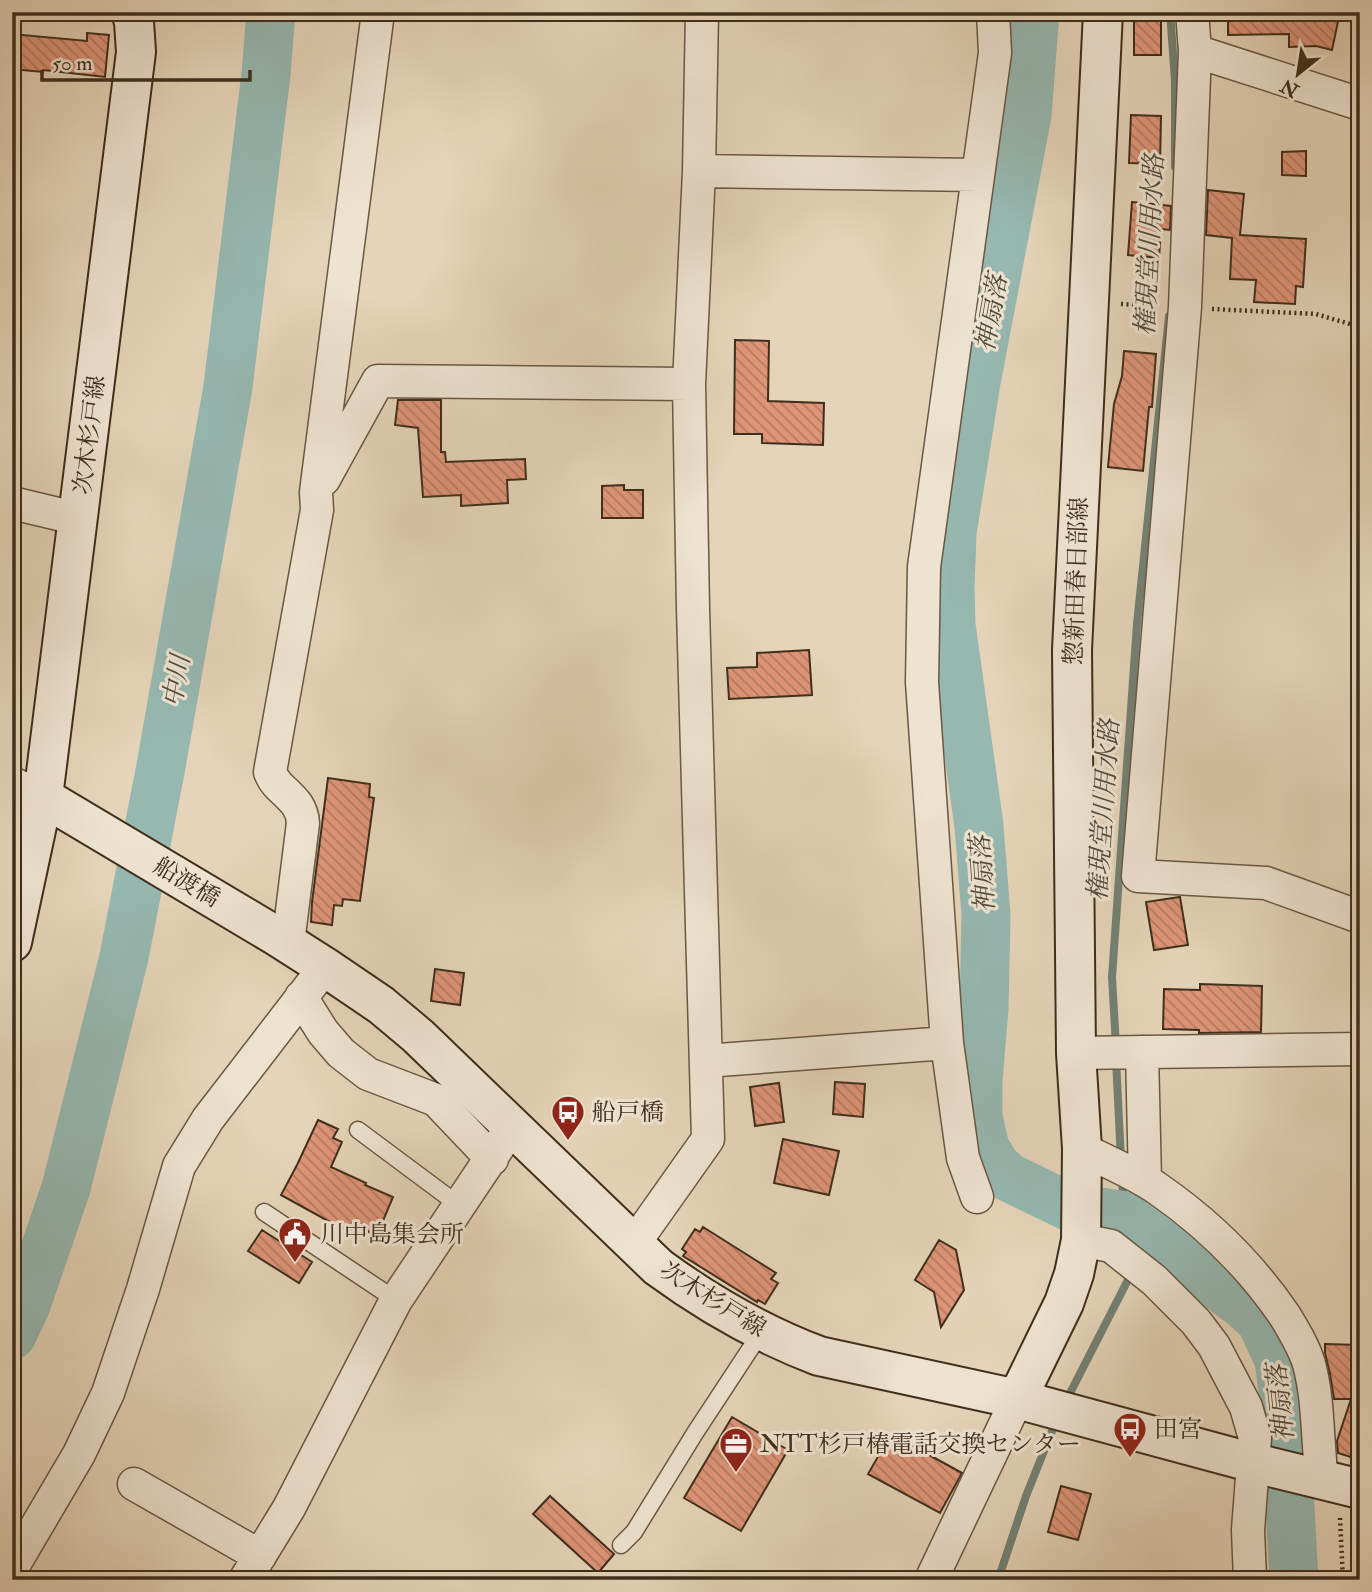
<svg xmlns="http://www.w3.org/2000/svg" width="1372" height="1592" viewBox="0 0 1372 1592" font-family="'IM FELL Double Pica','Noto Serif JP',serif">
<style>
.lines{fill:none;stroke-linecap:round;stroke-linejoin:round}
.stream{stroke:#738175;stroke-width:8}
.river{stroke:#96b8b1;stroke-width:49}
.building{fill:url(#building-back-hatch);stroke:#3f2e1c;stroke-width:2}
.service-casing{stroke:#685843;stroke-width:19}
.minor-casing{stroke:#685843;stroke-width:35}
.secondary-casing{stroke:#3f2e1c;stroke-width:42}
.path{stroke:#3f2e1c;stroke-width:4.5;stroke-dasharray:2 3.5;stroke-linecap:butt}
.service{stroke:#eee3d1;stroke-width:16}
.minor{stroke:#eee3d1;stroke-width:32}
.secondary{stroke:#eee3d1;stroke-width:38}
.labels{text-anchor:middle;stroke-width:6;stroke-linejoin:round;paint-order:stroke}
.street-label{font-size:24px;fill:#3f2e1c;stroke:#eee3d1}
.poi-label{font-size:24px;fill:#3f2e1c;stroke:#eee3d1;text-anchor:start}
.water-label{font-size:26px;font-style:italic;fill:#504a3a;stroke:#eee3d1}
</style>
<defs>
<pattern id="building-back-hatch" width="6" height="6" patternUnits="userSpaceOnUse" patternTransform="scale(1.75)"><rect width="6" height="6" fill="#df9578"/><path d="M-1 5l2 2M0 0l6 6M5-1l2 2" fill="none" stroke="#b67a62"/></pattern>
</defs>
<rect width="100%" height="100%" fill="#e5d4b8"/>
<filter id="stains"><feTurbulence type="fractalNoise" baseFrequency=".00286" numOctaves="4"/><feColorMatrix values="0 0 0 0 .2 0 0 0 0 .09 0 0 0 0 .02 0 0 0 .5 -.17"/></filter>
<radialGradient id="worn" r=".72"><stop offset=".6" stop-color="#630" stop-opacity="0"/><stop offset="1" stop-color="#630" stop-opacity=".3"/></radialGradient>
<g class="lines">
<path class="stream" d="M1170,12L1175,80V167
M1116,1046L1112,977L1137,624L1169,316
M1116,1059L1121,1161
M1122,1177L1124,1216L1134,1250
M1066,1401L1132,1272
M998,1580L1026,1496L1056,1421"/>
<path class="river" d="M1035,12L1027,115L976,382L952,533L950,588L951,625L979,826L986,915L984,1009L978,1080V1117L985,1148L996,1166L1008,1177L1070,1207L1124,1216L1244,1305L1261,1321L1279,1360L1284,1399L1294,1580
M12,1335L26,1305L66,1188L124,957L161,766L228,387L266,74L271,12"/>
</g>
<path class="building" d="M1134,12H1161V55H1134Z
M1228,12H1340L1332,50L1316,46L1289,47V34L1228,35Z
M87,33L109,35L105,77L43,70V72L12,69V34L87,41Z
M1131,115L1161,116L1160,164L1129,163Z
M1306,151V176L1282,175V152Z
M1208,190L1244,194L1240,235L1306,239L1303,287L1296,286L1295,304L1254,302L1256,280L1230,279L1232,238L1206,235Z
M1132,202L1171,206L1170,230L1161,229L1159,258L1128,255Z
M735,340L769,341L768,401L824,403L823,445L762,443V434H734Z
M1124,351L1156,354L1152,407H1149L1143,471L1108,467L1114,404L1122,376Z
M398,400H441V452H445L446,462L525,459L526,479L507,480L508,503L461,506V495L423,497L418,428L395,425Z
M624,485V490H643V518H602V486Z
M809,650L812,695L729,699L727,668L757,667V653Z
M328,778L370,784L369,797L374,798L360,901L343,899L342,906L334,905L332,925L311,922L312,902Z
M1180,897L1188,945L1154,950L1146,902Z
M435,969L464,973L460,1005L431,1001Z
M1200,984L1262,986L1261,1032L1199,1033V1030L1163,1029L1164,989L1200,990Z
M835,1082L865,1084L863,1117L833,1114Z
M779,1083L784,1122L755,1126L750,1087Z
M318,1120L338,1129L333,1138L342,1142L331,1167L366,1183L365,1185L393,1197L377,1235L354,1226L351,1231L330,1222L281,1195L297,1165Z
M783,1139L839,1151L829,1195L774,1183Z
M703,1227L776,1273L771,1279L778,1283L765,1304L758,1300L757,1302L683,1256L686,1252L682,1249L695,1229L700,1232Z
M262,1230L312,1262L299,1283L248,1251Z
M939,1240L956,1250L964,1290L941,1327L934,1292L915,1280Z
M1325,1344L1360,1345V1460L1338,1453L1337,1441L1351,1399H1334L1330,1374L1325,1353Z
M732,1417L788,1450L741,1531L684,1498Z
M891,1434L962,1473L940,1513L868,1474Z
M1061,1486L1091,1494L1078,1540L1048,1532Z
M550,1496L614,1554L598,1573L533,1514Z"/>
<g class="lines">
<defs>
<path id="service" d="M358,1130L460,1206
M264,1212L396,1300
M621,1545L634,1532L695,1433L762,1331"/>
<path id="minor" d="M1192,12L1195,51L1360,104
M1195,51L1185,307L1138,876L1266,883L1360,917
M699,171L978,175
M324,479L378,381L689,384
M12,503L79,519
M12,783L43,797
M288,943L303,823C302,805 291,798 279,786C275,782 272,777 270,772L317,510L316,492L378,12
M301,997L323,1032L341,1053L368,1074L436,1100L492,1159
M1142,1052L1145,1181
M1076,1053L1360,1049
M706,1061L947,1043
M1082,1149C1107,1162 1135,1173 1158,1189C1207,1223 1251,1266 1285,1316C1294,1331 1304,1347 1309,1364C1319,1401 1317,1441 1322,1480
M977,1197L963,1158L947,1043L922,682L924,567L995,53L993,12
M1081,1240L1111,1246L1154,1280L1196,1322L1214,1346L1246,1407L1255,1438L1248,1530L1250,1580
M633,1245L708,1139L693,609L689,384L699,171L702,12
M134,1484L260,1556
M12,1568L79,1454L108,1393L143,1289L179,1166L208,1119L325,967
M245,1580L289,1508L396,1300L513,1125
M931,1580L1017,1399"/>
<path id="secondary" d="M43,797L278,937L325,967L381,1005L418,1036L658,1267C707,1303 761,1334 819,1356L1017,1399L1254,1463L1360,1489
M12,942L43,797L136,52L134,22L131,12
M1017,1399L1064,1303L1074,1274L1081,1240L1082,1149L1076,1053L1072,650L1103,12"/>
</defs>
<use href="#service" class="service-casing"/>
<use href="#minor" class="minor-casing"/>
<use href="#secondary" class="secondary-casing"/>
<path class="path" d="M1121,304L1158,306
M1212,309L1316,314L1360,327
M1340,1518L1343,1580"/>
<use href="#service" class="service"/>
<use href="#minor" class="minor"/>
<use href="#secondary" class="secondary"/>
</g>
<defs>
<symbol id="bus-pin" viewBox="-11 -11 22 30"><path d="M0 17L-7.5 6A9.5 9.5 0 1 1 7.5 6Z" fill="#8f2418" stroke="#eee3d1"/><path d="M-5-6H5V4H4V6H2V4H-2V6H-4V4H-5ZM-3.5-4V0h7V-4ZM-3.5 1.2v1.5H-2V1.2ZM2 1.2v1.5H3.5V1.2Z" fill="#fff"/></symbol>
<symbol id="civic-pin" viewBox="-11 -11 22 30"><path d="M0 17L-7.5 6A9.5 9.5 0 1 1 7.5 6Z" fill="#8f2418" stroke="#eee3d1"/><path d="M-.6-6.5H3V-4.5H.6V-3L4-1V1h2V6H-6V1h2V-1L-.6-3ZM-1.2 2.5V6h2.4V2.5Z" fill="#fff"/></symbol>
<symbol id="office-pin" viewBox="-11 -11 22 30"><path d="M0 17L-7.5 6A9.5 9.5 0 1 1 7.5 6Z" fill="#8f2418" stroke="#eee3d1"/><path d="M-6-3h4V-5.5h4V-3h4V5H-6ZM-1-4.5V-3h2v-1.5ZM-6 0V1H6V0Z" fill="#fff"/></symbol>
</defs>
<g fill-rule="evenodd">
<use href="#bus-pin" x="549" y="1093" width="38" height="52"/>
<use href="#civic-pin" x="276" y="1215" width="38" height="52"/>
<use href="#bus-pin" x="1111" y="1410" width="38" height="52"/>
<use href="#office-pin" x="717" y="1425" width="38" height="52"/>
</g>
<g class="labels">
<g class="street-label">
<text transform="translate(89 435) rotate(-83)" y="8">次木杉戸線</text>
<text transform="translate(1076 581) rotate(-88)" y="8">惣新田春日部線</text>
<text transform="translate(187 882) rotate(31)" y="8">船渡橋</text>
<text transform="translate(713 1299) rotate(32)" y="8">次木杉戸線</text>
</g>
<g class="poi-label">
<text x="592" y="1120">船戸橋</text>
<text x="320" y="1242">川中島集会所</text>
<text x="1154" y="1437">田宮</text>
<text x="760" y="1452">NTT杉戸椿電話交換センター</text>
</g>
<g class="water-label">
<text transform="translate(1149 245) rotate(-87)" y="9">権現堂川用水路</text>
<text transform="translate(991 313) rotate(-80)" y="9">神扇落</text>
<text transform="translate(176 681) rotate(-80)" y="9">中川</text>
<text transform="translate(1103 810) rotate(-86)" y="9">権現堂川用水路</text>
<text transform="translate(982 874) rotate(-94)" y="9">神扇落</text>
<text transform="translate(1280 1403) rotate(-96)" y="9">神扇落</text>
</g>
</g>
<rect width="1372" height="1592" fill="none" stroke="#e5d4b8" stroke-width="42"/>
<rect x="14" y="14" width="1344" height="1564" fill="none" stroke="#3f2e1c" stroke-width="3.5"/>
<rect x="21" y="21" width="1330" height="1550" fill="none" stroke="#3f2e1c" stroke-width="2"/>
<g transform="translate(1298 74) rotate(210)" stroke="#eee3d1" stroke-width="5" paint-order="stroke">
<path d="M0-5L12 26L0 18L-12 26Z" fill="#3f2e1c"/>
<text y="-10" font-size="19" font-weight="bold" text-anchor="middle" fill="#3f2e1c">N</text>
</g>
<path d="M42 70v10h208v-10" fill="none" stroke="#3f2e1c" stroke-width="3.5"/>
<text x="52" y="70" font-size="21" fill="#3f2e1c" stroke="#eee3d1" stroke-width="5" paint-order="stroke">50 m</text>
<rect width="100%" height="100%" filter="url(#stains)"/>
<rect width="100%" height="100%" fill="url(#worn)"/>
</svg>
